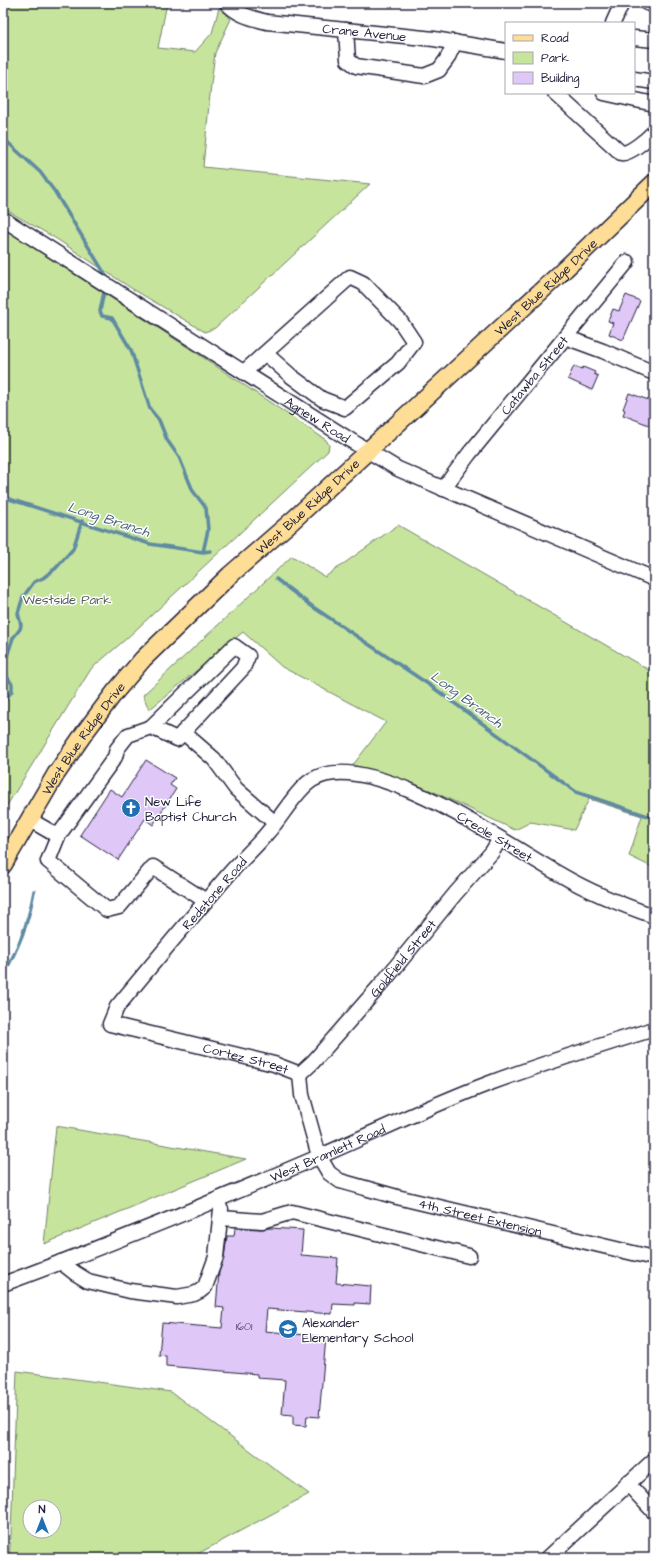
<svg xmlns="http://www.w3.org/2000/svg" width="657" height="1561" viewBox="0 0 657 1561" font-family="'Architects Daughter',sans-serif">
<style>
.green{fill:#c6e49c;stroke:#74836c;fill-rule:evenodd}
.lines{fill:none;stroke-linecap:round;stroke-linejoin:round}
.stream{stroke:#5e8aa2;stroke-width:3.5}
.building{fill:#dfc7f7;stroke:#22223b}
.minor-casing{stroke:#22223b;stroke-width:17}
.major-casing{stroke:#22223b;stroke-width:20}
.minor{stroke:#fff;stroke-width:14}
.major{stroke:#fedd96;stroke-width:17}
.labels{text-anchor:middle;stroke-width:3;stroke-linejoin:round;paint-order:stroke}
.number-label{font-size:11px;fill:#514b6a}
.street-label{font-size:13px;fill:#22223b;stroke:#fff}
.park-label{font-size:13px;fill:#535c58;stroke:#fff}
.poi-label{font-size:13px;fill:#22223b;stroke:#fff;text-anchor:start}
.water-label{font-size:14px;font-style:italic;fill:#455f77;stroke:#fff}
</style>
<rect width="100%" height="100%" fill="#fff"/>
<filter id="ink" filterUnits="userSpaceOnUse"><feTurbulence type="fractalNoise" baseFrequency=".025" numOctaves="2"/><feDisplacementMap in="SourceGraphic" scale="8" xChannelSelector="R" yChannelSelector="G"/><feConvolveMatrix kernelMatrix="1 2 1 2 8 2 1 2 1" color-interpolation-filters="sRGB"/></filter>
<g filter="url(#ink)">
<path class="green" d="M3,3H167L158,48L195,52L212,33L219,8L231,19L215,53L211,84L203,167L370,184L215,328L205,332L131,288L55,238L3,208Z
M3,228L195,352L326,440L329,445L328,451L126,639L91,669L3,812Z
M398,525L654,673V868L629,856L642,816L589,799L574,830L531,822L515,830L432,791L353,765L386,722L282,667L243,632L149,710L143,695L292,556L325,577Z
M56,1126L246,1159L44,1244Z
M17,1371L171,1392L309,1494L190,1558H9L11,1534ZM30,1507H54V1531H30Z"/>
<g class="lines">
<path class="stream" d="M3,138L40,172L55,192L108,279
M104,292L100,311L102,316L112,318L131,350L150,409L159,420L167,440L179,457L193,491L206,508L208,530L203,552
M3,497L150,544L203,552L210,551
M276,579L313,607L431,686L576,792L654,818
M3,703L12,691V684L7,677L5,662L13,638L20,629L21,625L18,613L23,597L34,582L43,578L56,568L73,549L82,521
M3,710L5,721L3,725
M3,976C19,946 28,925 34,891"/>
</g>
<path class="building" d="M626,295L640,301L623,340L609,334L613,323L608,321L613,309L619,311Z
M574,366L582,369L583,367L595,372L594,374L598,376L592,390L568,379Z
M629,393L654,402V427L623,415L625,410L623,409Z
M146,760L175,778L170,785L176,789L153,825L145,819L118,860L80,835L110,789L122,797Z
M235,1228L261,1229L270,1228L303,1230L301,1255L338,1258L336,1283L371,1286L370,1304L355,1303V1305L333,1304L332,1314L267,1309L265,1331L326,1337L319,1417L307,1416L306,1426L293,1425V1415L282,1414L285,1380L257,1378V1374L166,1366V1356L159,1355L162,1323L222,1328L224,1308L216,1307L219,1272L224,1258L227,1236H234Z"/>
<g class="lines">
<defs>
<g id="minor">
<path id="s1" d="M227,3C237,15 252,18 267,22L434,39L506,51"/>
<path d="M647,3L654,5"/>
<path d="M613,23L622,3"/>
<path d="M346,30L348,60L356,66L424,76L439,70L447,59L455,42"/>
<path d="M634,38L654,40"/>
<path d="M634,79L654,82"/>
<path d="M555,93L621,153C629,155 648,138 654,132"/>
<path d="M604,93L654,104"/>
<path id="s2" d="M3,219L350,440L398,469L654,579"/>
<path d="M565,337L603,351L654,373"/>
<path d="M244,372L350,277L363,283L400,321L414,342L398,363L345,408L322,399L291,376L265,353"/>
<path id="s3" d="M443,489L469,454L627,262"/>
<path d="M151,727L177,739L243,668L248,656L234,646L151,727L128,735L117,749L115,757L58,836L48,861L107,910L119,907L153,867L206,901"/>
<path d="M183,732L214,759L236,789L275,823"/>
<path d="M30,820L58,836"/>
<path id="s4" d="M654,916C622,905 590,892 561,875C510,847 368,745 312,780C296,790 281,818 268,832C256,847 241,860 229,874C191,918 154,962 117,1007L110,1024L274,1064L300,1074L302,1095L319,1156L329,1173L340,1181L397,1197L654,1258"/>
<path id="s5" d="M300,1074L313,1062L384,981L455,894L492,852L500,839"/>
<path d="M221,1218L262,1221L292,1212L469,1256"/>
<path d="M61,1262L75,1273L88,1281L130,1291L177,1297L194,1294L200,1291L205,1287L216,1257L221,1209"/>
<path id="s6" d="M3,1284C109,1245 213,1202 316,1158C374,1133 431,1105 490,1083C544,1063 599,1046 654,1029"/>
<path d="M627,1483L654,1512"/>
<path d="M548,1558L654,1460"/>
</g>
<g id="major">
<path id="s7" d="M3,865L56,774L85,732L115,692L143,659L230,575L292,521L565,269L654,183"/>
</g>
</defs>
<use href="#minor" class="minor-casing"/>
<use href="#major" class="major-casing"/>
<use href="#minor" class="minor"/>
<use href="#major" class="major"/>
</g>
</g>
<defs>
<symbol id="church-disc" viewBox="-11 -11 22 22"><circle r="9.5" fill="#1f6fb2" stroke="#fff"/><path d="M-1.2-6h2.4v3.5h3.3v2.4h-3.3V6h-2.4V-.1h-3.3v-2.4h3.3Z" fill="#fff"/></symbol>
<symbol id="school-disc" viewBox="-11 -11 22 22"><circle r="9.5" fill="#1f6fb2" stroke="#fff"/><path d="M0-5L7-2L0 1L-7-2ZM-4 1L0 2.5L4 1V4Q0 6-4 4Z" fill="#fff"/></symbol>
</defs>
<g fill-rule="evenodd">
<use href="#church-disc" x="120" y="797" width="22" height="22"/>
<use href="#school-disc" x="277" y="1318" width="22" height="22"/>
</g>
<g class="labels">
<g class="number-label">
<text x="244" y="1330">1601</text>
</g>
<g class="street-label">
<text dy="5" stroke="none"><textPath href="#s1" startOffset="143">Crane Avenue</textPath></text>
<text dy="5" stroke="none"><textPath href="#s7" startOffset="798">West Blue Ridge Drive</textPath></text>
<text dy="5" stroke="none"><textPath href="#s3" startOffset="146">Catawba Street</textPath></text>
<text dy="5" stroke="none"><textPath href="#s2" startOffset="373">Agnew Road</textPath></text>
<text dy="5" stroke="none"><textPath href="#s7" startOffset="474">West Blue Ridge Drive</textPath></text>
<text dy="5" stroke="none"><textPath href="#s7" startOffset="150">West Blue Ridge Drive</textPath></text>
<text transform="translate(495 836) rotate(31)" y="5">Creole Street</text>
<text transform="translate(214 893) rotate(-49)" y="5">Redstone Road</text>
<text dy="5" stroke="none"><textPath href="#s5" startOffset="155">Goldfield Street</textPath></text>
<text dy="5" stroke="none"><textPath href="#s4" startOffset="835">Cortez Street</textPath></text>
<text dy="5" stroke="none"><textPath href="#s6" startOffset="350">West Bramlett Road</textPath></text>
<text dy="5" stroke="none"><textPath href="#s4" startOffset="1154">4th Street Extension</textPath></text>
</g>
<g class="park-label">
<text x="67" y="604">Westside Park</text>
</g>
<g class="poi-label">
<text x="145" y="806">New Life<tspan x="145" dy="15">Baptist Church</tspan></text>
<text x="302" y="1327">Alexander<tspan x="302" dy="15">Elementary School</tspan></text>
</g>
<g class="water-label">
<text transform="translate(109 519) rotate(18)" y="5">Long Branch</text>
<text transform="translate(467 699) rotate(36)" y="5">Long Branch</text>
</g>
</g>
<rect width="657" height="1561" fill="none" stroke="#fff" stroke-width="16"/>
<rect x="8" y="8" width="641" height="1545" fill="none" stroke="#22223b" stroke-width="1.5" filter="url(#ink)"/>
<rect x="505" y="22" width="130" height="72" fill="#ffffff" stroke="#a7a7b1"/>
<rect x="513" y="35" width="20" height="6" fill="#fedd96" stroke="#a7a7b1"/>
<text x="541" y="42" font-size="12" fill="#22223b">Road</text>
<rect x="513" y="52" width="20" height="12" fill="#c6e49c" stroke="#a7a7b1"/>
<text x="541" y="62" font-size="12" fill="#22223b">Park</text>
<rect x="513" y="72" width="20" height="12" fill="#dfc7f7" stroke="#a7a7b1"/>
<text x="541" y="82" font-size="12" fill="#22223b">Building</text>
<g transform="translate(42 1519)"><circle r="19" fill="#ffffff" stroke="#a7a7b1"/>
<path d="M0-3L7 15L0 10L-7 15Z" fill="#1f6fb2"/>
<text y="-6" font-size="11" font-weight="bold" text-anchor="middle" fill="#22223b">N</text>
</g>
</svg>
